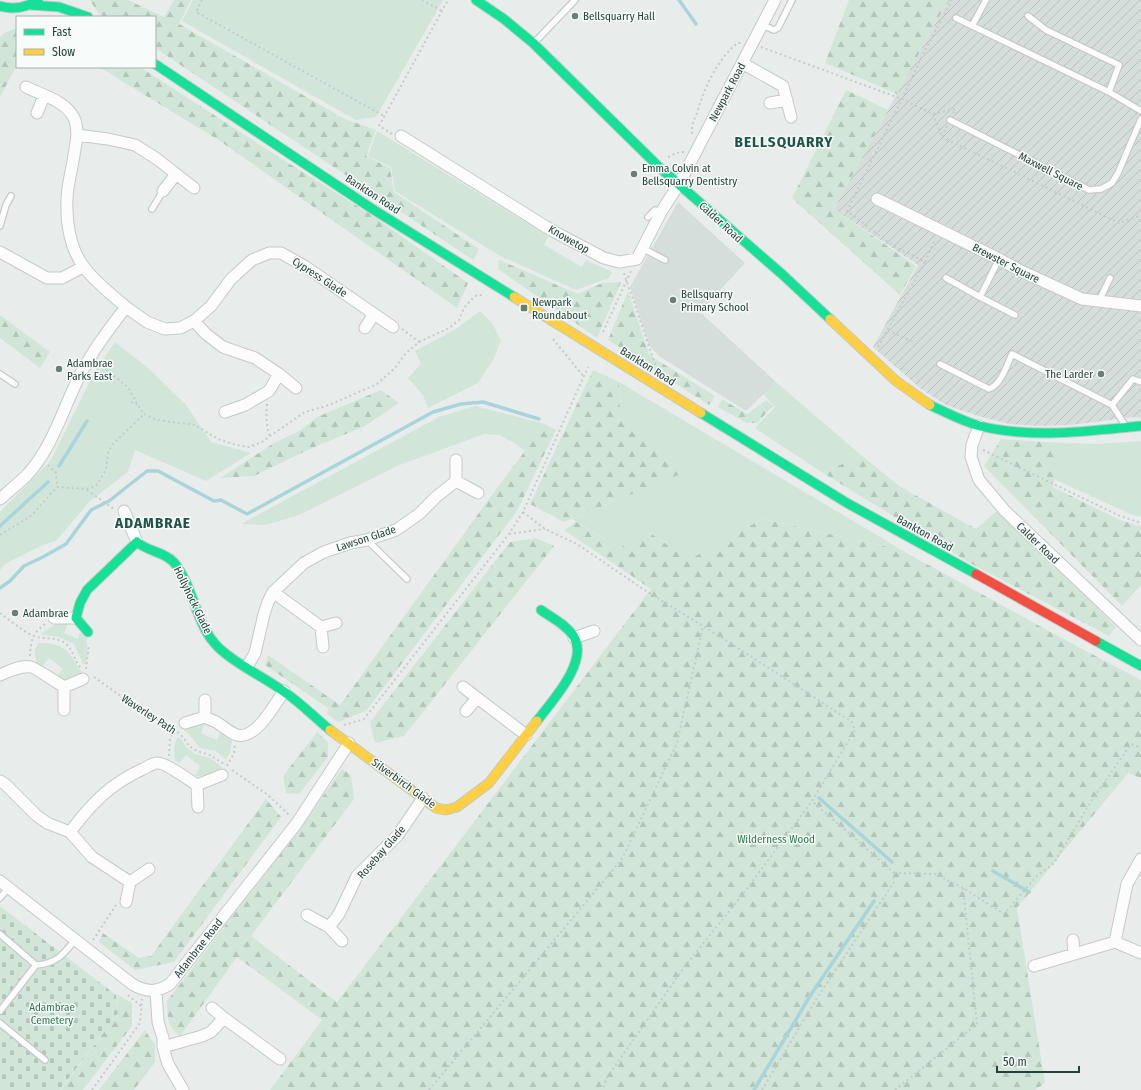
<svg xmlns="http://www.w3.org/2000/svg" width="1141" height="1090" viewBox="0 0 1141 1090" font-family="'Fira Sans Condensed',sans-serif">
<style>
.built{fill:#d6dedb}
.industrial{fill:url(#industrial-furrows)}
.green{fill:#d1e6d8}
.forest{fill:url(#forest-firs)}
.cemetery{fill:url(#cemetery-stones)}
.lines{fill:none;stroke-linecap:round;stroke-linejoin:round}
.stream{stroke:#a9d4db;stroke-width:3.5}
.lane-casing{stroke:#c5cac8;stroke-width:8}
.street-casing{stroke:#c5cac8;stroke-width:13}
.fast-casing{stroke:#c3cbc8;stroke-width:11}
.slow-casing{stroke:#c3cbc8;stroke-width:11}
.jam-casing{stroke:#c3cbc8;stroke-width:11}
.path{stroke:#c3ccca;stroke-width:2;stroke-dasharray:2 3;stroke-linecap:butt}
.lane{stroke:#fcfcfc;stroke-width:5.5}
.street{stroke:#fcfcfc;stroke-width:11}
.fast{stroke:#16e098;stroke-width:9}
.slow{stroke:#ffcf43;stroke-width:9}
.jam{stroke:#f24e42;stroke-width:9}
.poi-dot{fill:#697e78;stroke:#f7fbf9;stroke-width:1.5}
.labels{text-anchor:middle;stroke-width:3;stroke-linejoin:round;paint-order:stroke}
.poi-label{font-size:11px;fill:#24423a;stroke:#f7fbf9;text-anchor:start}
.street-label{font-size:11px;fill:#24423a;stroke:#f7fbf9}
.park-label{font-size:11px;fill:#2d7a4b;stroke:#f7fbf9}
.district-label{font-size:15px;font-weight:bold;letter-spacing:1px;fill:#1f5548;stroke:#f7fbf9}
</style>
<defs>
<pattern id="industrial-furrows" width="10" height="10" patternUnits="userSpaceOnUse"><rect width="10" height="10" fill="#d6dedb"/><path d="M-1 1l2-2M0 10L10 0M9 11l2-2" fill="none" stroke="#b8c0bd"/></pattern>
<pattern id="forest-firs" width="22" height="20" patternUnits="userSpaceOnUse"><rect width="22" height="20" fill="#d1e6d8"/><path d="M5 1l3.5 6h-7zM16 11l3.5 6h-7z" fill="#b3c6ba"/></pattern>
<pattern id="cemetery-stones" width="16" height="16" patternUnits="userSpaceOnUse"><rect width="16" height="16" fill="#d1e6d8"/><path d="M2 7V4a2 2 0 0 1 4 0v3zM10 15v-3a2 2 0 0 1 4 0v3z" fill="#b3c6ba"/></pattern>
</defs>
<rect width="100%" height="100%" fill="#e8edeb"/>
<path class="built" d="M678,202L745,263L700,312L776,382L746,411L659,356L649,345L630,287Z"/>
<path class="industrial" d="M948,0H1141V418L1134,417L1071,425L1039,426L1009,424L978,416L946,405L920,388L873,347L918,265L834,209Z"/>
<path class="green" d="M193,0H443L376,117L356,120L182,21Z
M377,131L548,236L544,245L582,267L586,260L612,272L609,278L576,290L500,256L395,191L391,167L368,156Z
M480,311L492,323L501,341L493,360L478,383L428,408L423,395L408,378L421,364L415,351L456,329Z
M115,342L147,367L187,406L211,442L251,453L206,481L135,450L128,472L90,501L56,541L43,545L5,564L0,570V512L51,460L95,371Z
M619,382L887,541L901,550L763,519L689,560L646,530L620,548L572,519L687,471L620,418Z
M776,382L861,455L823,473L755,428L775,407L763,394Z
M475,406L545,424L516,444L500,435L484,434L397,466L299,515L265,525L241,524L439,417Z
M1141,441V517L1130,514L1054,479L1058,455L1045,442L1098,444Z
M68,623L64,633L78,639L81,629L86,633L88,654L86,664H83L74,644L59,637L42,635V633L56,624Z
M38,643C51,643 63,644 71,656C76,663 78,668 84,674C76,681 66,682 56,677L63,669L49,658L43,666L36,663L35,650Z
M205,722L201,733L217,740L222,729L232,740L230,753L226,759L215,751L200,748L189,734L183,730L193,725Z
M178,737L182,740L186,747L195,754L210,758L222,767C215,775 205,776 195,776L200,766L186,755L180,763L175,760C174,751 173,745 178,737Z"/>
<path class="forest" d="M90,0H128L164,17L174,0H191L179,24L345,119L376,130L366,156L390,168L394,192L479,249L473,260L155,48V17H105L98,13Z
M849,0H948L897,94L825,63Z
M17,28V65L0,97V37L4,33Z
M99,67H140L277,156L370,214L468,283L457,308L220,141Z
M846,90L888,110L834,209L916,266L900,295L792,198Z
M499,260L578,294L602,283L621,282L597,338L498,269Z
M628,291L649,355L715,396L709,405L608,340Z
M0,315L50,352L40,368L0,338Z
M593,370L619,382L620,418L688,471L564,522L530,504Z
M381,390L399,403L365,426L310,449L254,476L220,478L274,443L299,431L317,417Z
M722,399L747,414L766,400L773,406L757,423H747L718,407Z
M545,424L556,430L517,511L366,711L338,722L327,714L328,708L265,665L268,655L340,705L497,488L525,451L516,444Z
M1001,439L1045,442L1058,455L1053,487L1118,519L1141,527V585L1122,606L984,466Z
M861,455L899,486L976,529L999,509L1116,627L1109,636L968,562L823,473Z
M762,519L901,550L1069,642L1141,680V778L1128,773L1017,908L1045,1083L1035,1090H270L322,1020L237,957L180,1036C166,1025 168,1018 167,1001L302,826L342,769L351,775L354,799L251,936L337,1002L651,589L564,530L576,522L620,548L646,530L689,560Z
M536,538L554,546L404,736L375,743L370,722L510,542Z
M317,732L328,742V757L299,794L286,793L283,776Z
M266,799L281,817L174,962L135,970L99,942L103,933L139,958L151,956Z
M117,994L132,1003V1026L83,1090H61L118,1013Z
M145,1030L155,1045V1062L134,1090H99Z"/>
<path class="cemetery" d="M0,906L116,995L118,1013L60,1090H0Z"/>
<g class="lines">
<path class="stream" d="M679,0L696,24
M59,466L87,421
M0,526L48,482
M0,588L10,581L24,566L43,557L66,544L91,510L109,501L147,471H158L214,501L221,500L247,514L433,412L461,404L483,402L539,419
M819,798L892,862
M993,871L1029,892
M754,1090L810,996L874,901"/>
<defs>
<path id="lane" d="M1028,16L1046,30L1119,65L1109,92
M956,18L1109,92L1141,111
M762,25L774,30L778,28L792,0
M972,26L986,0
M535,42L575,0
M950,120L1089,190L1101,189L1112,183L1118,173L1141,119
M152,209L163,191
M648,217L655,210L661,212
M0,226L6,205L11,196
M642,248L665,260
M999,259L980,297L1015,315
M946,278L980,297
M1099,301L1110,278
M940,364L989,389C1001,385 1007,365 1012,354L1112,405L1125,425
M0,374L15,384
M1112,405L1133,379L1141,382
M367,540L407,579
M0,898L9,887
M0,934L36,965C56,964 64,954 75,940
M0,1011L36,965
M0,1023L45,1060"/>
<path id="street" d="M742,63L783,86L791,117
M770,103L787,100
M37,113L44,96
M77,135L108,139L135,145L157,159L194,188
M401,136L551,230L604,258L619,262L637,259L661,212L679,184L775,0
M163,191L176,174
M877,199L999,259L1021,271L1082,299L1141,306
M0,252L47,278H62L83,267
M126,307L147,322L165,329L180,328L194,321L211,306L231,279L252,260L269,253H281L306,267L393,327
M194,321L206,334L223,347L255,358L279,374L296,388
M365,328L374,314
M225,412L245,405L269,391L279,374
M979,426L972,445L971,457L979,480L1005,511L1141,640
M456,481L478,493
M0,499C9,491 19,483 27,475C53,447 63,408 80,375C93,350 109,329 126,307C112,295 95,282 84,267C70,249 66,222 67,200C67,187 71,173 73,161C75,147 80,131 74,118C66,101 42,95 26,87
M124,511L137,542
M273,592L321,627L336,623
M54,618H76
M321,627L323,647
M574,638L594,631
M247,667L255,653L264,614L268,602L273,592L304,563L324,552L350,543L367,540L396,530L419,514L436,497L456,481V460
M0,675C9,671 21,665 31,667C34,667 59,684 64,687L83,679
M463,687L526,735
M64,710V687
M466,711L477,698
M205,717V700
M185,723L205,717C208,719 212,720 216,722C223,726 230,733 237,735C256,740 275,704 284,691
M0,781L5,784L36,815L47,823L70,832L92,857L130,882L149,869
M197,785L222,775
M70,832C91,804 110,784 143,769C147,767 153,763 157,763C165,762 189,780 197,785L198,807
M1141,859L1127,884L1115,942L1141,953
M0,881L132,984C146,992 156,993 170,984L297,823L349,743
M126,902L130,882
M307,915L329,927L339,914L357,876L398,835L423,798
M329,927L342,941
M1073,940L1074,954
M1034,966L1115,942
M156,991L158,1022L163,1038V1047L168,1064L183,1090
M224,1018L280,1059
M163,1047L202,1036L211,1032L224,1018L212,1008"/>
<path id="fast" d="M476,0L504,19L533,43L659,167L783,275L830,319
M31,5L59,7L88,17
M0,6C14,10 26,8 38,0
M155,64L374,210L514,297
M930,405C945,412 964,422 980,426C1033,439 1088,431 1141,426
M701,413L847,503L976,574
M88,632L76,618L80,603L87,590L137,542C148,552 167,552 176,565C195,590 195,625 219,648C238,666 263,676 283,691C300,702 314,717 330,730
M1096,641L1141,666
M537,721C551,702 589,662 574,637C567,625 552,618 541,610"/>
<path id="slow" d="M514,297L701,413
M830,319L896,381L930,405
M330,730L436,808L446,810L457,807L489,783L537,721"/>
<path id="jam" d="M976,574L1096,641"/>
</defs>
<use href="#lane" class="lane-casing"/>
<use href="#street" class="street-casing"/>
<use href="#fast" class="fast-casing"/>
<use href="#slow" class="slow-casing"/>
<use href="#jam" class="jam-casing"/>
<path class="path" d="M202,0L196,12L384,116
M422,0L442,11
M761,47L902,99L933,114L955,109L953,113
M933,114L942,137L947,126
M392,134L379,126L448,0
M692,134C691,126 694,120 697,113C705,86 716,62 737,43H741
M942,137L1119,223L1141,215
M668,157L676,153L684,152
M925,262L935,240
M624,273L656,367
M402,329L419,342
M888,330L913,342
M603,332L631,271
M553,339L584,377
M878,347L925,262L892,245L847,211L902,99L924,52L952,0
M99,362L110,373L128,387L137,404L144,414L157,420L195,425L218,439L236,445L249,447L262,442L270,436L305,412L329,405L377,384L395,368L406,353L419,342L449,328L459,320L464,308L471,300L477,295H483
M110,374L115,383
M131,402L137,404
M267,404C266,415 266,426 270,436
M983,450L1120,516L1141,523
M48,465L56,473L57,487
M87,490L114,509
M523,512L545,529L577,544L643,589L724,639L852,722L855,730L812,801L743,894L685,966L606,1079L603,1090
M509,534L545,529
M0,535L31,516L57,487L86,489L96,486L106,470L108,453L112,445L144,414
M0,613C11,621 22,631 34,636C45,640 55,636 65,643C74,650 74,662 82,669
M30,656C31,640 32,634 45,624
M86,669L89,645
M94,677L139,709L175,730L183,737L189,746L197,751L210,755L224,764
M344,725L364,719L509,534L523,512L588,367
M169,756L170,738L175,730
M227,766L234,753L235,744
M232,770L268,795L290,816
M894,873L935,874L963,888L1004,914L1036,877L1054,863L1090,803L1131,744L1141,748
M93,940L116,905
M128,995L141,1006
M92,1090L140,1023L142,999
M429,1090L622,859L677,743L703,626
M762,1090L817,998L894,882V873L812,801
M895,1090L977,1024L963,888"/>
<use href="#lane" class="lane"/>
<use href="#street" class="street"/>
<use href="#fast" class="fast"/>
<use href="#slow" class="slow"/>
<use href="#jam" class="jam"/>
</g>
<g class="poi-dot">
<circle cx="575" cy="16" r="4"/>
<circle cx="634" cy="174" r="4"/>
<circle cx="673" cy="300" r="4"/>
<rect x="520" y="304" width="8" height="8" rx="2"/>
<circle cx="59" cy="369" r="4"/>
<circle cx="1101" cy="374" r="4"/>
<circle cx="15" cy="613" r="4"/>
</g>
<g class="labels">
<g class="poi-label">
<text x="583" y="20">Bellsquarry Hall</text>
<text x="642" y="172">Emma Colvin at<tspan x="642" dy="13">Bellsquarry Dentistry</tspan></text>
<text x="681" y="298">Bellsquarry<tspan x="681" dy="13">Primary School</tspan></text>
<text x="532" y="306">Newpark<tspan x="532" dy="13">Roundabout</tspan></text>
<text x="67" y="367">Adambrae<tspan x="67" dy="13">Parks East</tspan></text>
<text x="1093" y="378" text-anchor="end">The Larder</text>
<text x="23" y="617">Adambrae</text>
</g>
<g class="street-label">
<text transform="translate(727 92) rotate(-62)" y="4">Newpark Road</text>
<text transform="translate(1051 171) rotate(27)" y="4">Maxwell Square</text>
<text transform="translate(373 194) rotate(33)" y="4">Bankton Road</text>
<text transform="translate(721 222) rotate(42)" y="4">Calder Road</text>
<text transform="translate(569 239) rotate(30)" y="4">Knowetop</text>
<text transform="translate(1006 263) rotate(27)" y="4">Brewster Square</text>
<text transform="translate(320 277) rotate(33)" y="4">Cypress Glade</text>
<text transform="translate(648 366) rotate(32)" y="4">Bankton Road</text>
<text transform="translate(925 533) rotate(29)" y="4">Bankton Road</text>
<text transform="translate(366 538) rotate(-18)" y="4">Lawson Glade</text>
<text transform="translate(1038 543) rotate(44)" y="4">Calder Road</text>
<text transform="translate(193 600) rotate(64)" y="4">Hollyhock Glade</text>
<text transform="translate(149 714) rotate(33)" y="4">Waverley Path</text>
<text transform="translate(404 783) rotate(36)" y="4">Silverbirch Glade</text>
<text transform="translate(381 852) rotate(-49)" y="4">Rosebay Glade</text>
<text transform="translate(198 948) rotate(-52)" y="4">Adambrae Road</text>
</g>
<g class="park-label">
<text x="776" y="843">Wilderness Wood</text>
<text x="52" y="1011">Adambrae<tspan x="52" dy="13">Cemetery</tspan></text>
</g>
<g class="district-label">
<text x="784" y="147">BELLSQUARRY</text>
<text x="153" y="528">ADAMBRAE</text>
</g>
</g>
<rect x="16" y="16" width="140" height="52" fill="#f7fbf9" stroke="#a3b1ad"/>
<rect x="24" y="29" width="20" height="6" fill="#16e098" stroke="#a3b1ad"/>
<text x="52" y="36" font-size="12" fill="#24423a">Fast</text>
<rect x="24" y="49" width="20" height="6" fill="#ffcf43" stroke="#a3b1ad"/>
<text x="52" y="56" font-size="12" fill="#24423a">Slow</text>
<path d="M997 1066v6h82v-6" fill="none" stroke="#24423a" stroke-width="2"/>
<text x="1003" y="1066" font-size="12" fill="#24423a" stroke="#f7fbf9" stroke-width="3" paint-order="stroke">50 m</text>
</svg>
